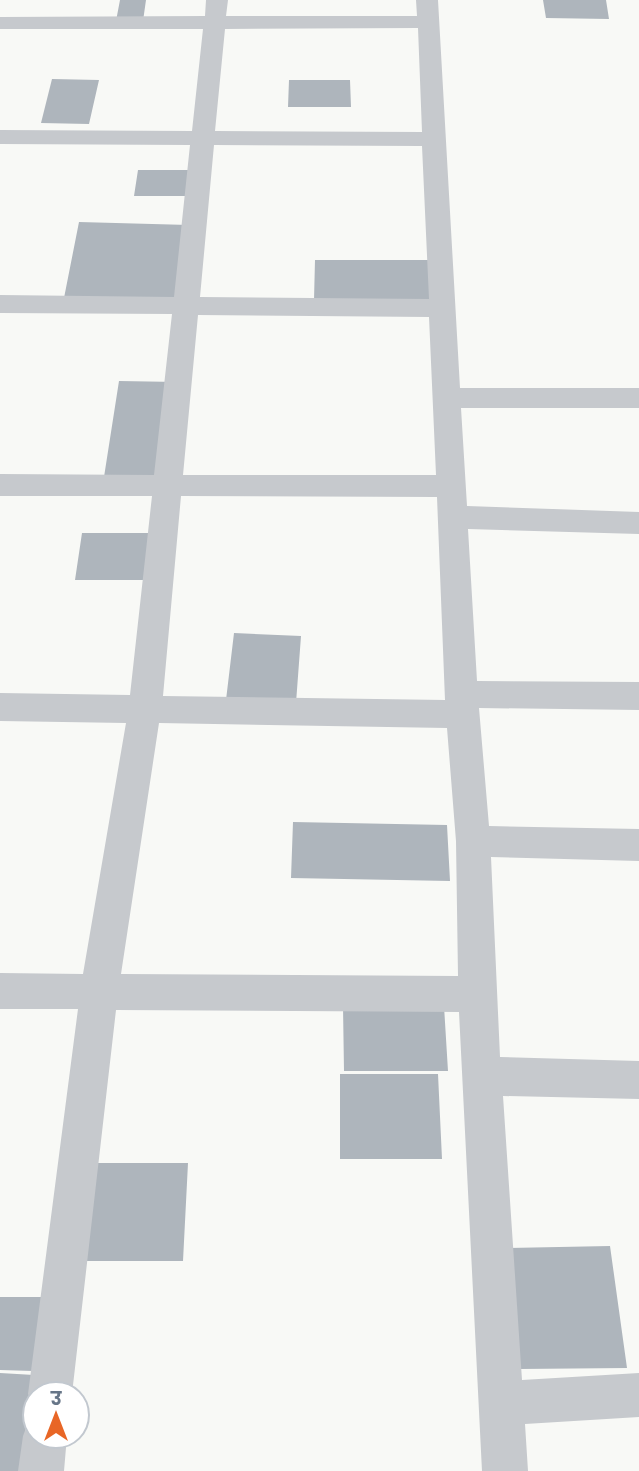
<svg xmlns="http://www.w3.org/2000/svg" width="639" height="1471" viewBox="0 0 639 1471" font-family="Poppins,'Noto Sans Devanagari',sans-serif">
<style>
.building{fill:#aeb5bc}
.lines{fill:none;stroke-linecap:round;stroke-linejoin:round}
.minor{fill:#c6c9cd;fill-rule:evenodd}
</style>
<rect width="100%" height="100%" fill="#f8f9f6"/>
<path class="building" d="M120,0H146L143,21H116Z
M543,0H606L609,19L546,18Z
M52,79L99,80L89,124L41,123Z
M289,80H350L351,107H288Z
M138,170H196L194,196H134Z
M79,222L189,225L179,300L64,298Z
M315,260H433L436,301L314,300Z
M119,381L178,382L166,478L104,477Z
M82,533H163L159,580H75Z
M234,633L301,636L296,703L226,700Z
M293,822L447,825L450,881L291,878Z
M343,1006H444L448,1071H344Z
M340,1074H438L442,1159H340Z
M89,1163H188L183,1261H80Z
M610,1246L627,1368L519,1369L508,1248Z
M0,1297H42L33,1371L0,1370Z
M0,1373L34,1375L19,1471H0Z"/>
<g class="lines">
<path class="minor" d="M206,0H228L226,16H417L416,0H438L460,388H639V408H461L467,506L639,512V534L468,529L477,681L639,682V710L479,708L489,826L639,829V861L491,857L500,1057L639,1061V1099L503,1096L522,1380L639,1373V1417L525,1424L528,1471H482L459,1012L116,1010L72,1394H35V1410L28,1394L78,1009H0V973L83,974L126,723L0,721V693L130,695L152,496H0V474L154,475L172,314L0,313V295L174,297L190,145L0,144V130L192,131L203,29H0V17L205,16ZM418,28L422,132L215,131L225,29ZM214,145L422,146L429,299L200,297ZM198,315L429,317L436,475H183ZM181,496L437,497L445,700L163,696ZM159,723L447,728L456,841L458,976L121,974Z
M35,1418V1436H67L64,1471H18L23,1436L29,1420Z"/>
</g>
<g transform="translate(56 1415)"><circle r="33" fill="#ffffff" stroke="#c2c8cf" stroke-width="2"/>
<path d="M0-5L12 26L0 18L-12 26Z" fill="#e86626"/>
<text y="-10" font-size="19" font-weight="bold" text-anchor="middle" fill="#677688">उ</text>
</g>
</svg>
